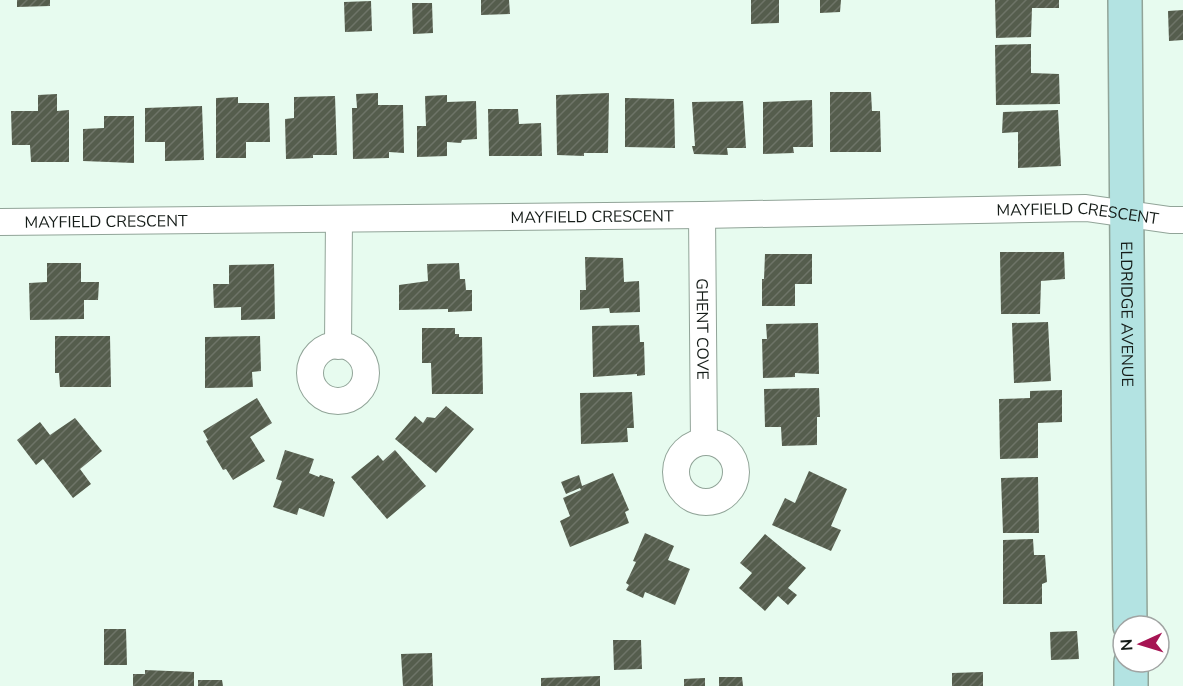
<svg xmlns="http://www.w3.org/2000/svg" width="1183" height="686" viewBox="0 0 1183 686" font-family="'Nunito Sans',sans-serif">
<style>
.building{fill:url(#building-hatch)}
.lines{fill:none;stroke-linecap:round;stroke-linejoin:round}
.street-casing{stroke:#91a498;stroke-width:28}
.secondary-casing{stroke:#91a498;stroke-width:36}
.street{stroke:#fff;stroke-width:26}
.secondary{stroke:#b3e3e2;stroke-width:33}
.labels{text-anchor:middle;stroke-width:6;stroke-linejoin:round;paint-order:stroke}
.street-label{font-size:16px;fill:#151c18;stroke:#fff}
</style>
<defs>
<pattern id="building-hatch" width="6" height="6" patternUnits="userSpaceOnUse" patternTransform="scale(1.5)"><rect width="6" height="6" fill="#555d4d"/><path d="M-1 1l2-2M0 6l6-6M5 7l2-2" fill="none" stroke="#6e7468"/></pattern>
</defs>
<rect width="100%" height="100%" fill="#e7fbef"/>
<path class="building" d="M17,0H50V6L17,7Z
M481,0H509L510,14L481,15Z
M751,0H779V23L751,24Z
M820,0H841L840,12L820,13Z
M995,0H1059V8H1032L1031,37L996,38Z
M371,1L372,31L345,32L344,2Z
M412,3H432L433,33L413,34Z
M1183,10V40L1169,41L1168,11Z
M1031,44V73L1059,74L1060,104L996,105L995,45Z
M830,92H871L872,111H880L881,152H830Z
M378,93V105H403L404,153L389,152V158L353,159L352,108H357L356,94Z
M609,93L608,153H584V156L557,155L556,95Z
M57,94V111L69,110V162H31L30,145H12L11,111H38V95Z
M447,95V102L476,101L477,139L462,140L461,143L447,142V156L417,157V126H426L425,96Z
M335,96L337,155H313V158L286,159L285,119L294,118V97Z
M238,97V103H269L270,142H246V158H216V98Z
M625,98L674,99L675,148L625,147Z
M812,100L813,147H793L794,153L763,154V102Z
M743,101L746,148H727L728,155L694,154L692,146H695L692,102Z
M202,106L204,160L165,161V142H145V108Z
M488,109H518L519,124L541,123L542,156H489Z
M1058,110L1061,166L1018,168V132L1002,133L1003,112Z
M104,116H134V163L83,161V129L104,128Z
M1000,252H1064L1065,279L1041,281L1040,314H1001Z
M765,254H812V284H795V306H762V279H764Z
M585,257L623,258L624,282L639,281L640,312L610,313L609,308L580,310V290H586Z
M47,263H81V282H99L98,300H84V319L30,320L29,283L47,282Z
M459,263L460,279H465L466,290H472V311L448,312V309L399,310V285L428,281L427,264Z
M274,264L275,319L241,320V307L214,308L213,284H229V265Z
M1048,322L1051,381L1014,383L1012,323Z
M818,323L819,374L795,373V377L763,378L762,339H767L766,324Z
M639,325L640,342H644L645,375L637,376V374L593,377L592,326Z
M422,328H455V334H459V337H482L483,394H432L431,363H422Z
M55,336H110L111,387H60L59,373H55Z
M260,336L261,371L252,372L253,387L205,388V337Z
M819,388L820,417H817V445L782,446L781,427H765L764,389Z
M1062,390V422L1038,423V458L1000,459L999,399L1030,398V391Z
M632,392L634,428H627L628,442L581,444L580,393Z
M257,398L272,423L250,437L265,461L233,480L226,469L223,470L206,441L208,440L203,431Z
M446,406L474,429L436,473L395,439L415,416L423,423L427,417L435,418Z
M75,418L102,451L80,469L91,484L73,498L43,459L36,465L17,440L40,422L50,435Z
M285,450L314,459L309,473L319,477L320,475L333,479V481L335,482L324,517L299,508L297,515L273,507L282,481L276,479Z
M395,450L426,486L387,519L351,477L378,455L383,461Z
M809,471L847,489L831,526L841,530L831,551L772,525L785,498L795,503Z
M613,473L629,510L625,512L629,523L570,547L560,521L570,516L563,498L581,490L580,488L566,494L561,482L579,475L582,486Z
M1038,477L1039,533H1003L1001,478Z
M645,533L674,546L668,560L690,569L675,605L645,592L643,598L626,590L629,585L626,583L636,562L633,561Z
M765,534L806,568L788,588L797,595L788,605L778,596L765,611L739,588L752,573L740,563Z
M1033,539L1034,555H1045L1047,582L1042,584V604H1003V540Z
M104,629H126L127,665H104Z
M1077,631L1079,659L1051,660L1050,632Z
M613,640H641L642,669L614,670Z
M432,653L433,686H403L401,654Z
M145,670L194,672V686H133V674H145Z
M983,672V686H952V673Z
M600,676V686H541V678Z
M719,677H742L743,686H719Z
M705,678V686H684V679Z
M198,680H222L223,686H198Z"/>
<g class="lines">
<defs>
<g id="street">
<path id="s1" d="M702,215L704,442"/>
<path id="s2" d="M0,222L702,215L1086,208L1170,220H1183"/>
<circle cx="338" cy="373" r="28"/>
<path d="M338,346L339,219"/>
<circle cx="706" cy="472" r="30"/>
</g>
<g id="secondary">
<path id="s3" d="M1125,0L1130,626"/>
<path d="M1131,662V686"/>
</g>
</defs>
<use href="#street" class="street-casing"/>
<use href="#secondary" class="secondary-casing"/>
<use href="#street" class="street"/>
<use href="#secondary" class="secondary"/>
</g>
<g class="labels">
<g class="street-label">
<text dy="6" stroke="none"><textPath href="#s2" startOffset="1078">MAYFIELD CRESCENT</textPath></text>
<text dy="6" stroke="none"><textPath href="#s2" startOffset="592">MAYFIELD CRESCENT</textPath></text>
<text dy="6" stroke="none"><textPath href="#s2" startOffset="106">MAYFIELD CRESCENT</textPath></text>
<text dy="6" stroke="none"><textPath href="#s3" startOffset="314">ELDRIDGE AVENUE</textPath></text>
<text dy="6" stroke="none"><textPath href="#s1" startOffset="114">GHENT COVE</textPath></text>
</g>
</g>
<g transform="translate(1141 644) rotate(266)"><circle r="28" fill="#ffffff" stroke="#a1a4a3" stroke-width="1.5"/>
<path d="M0-4.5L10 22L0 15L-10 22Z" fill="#a61453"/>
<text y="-9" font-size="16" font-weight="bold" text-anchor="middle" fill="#151c18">N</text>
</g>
</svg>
